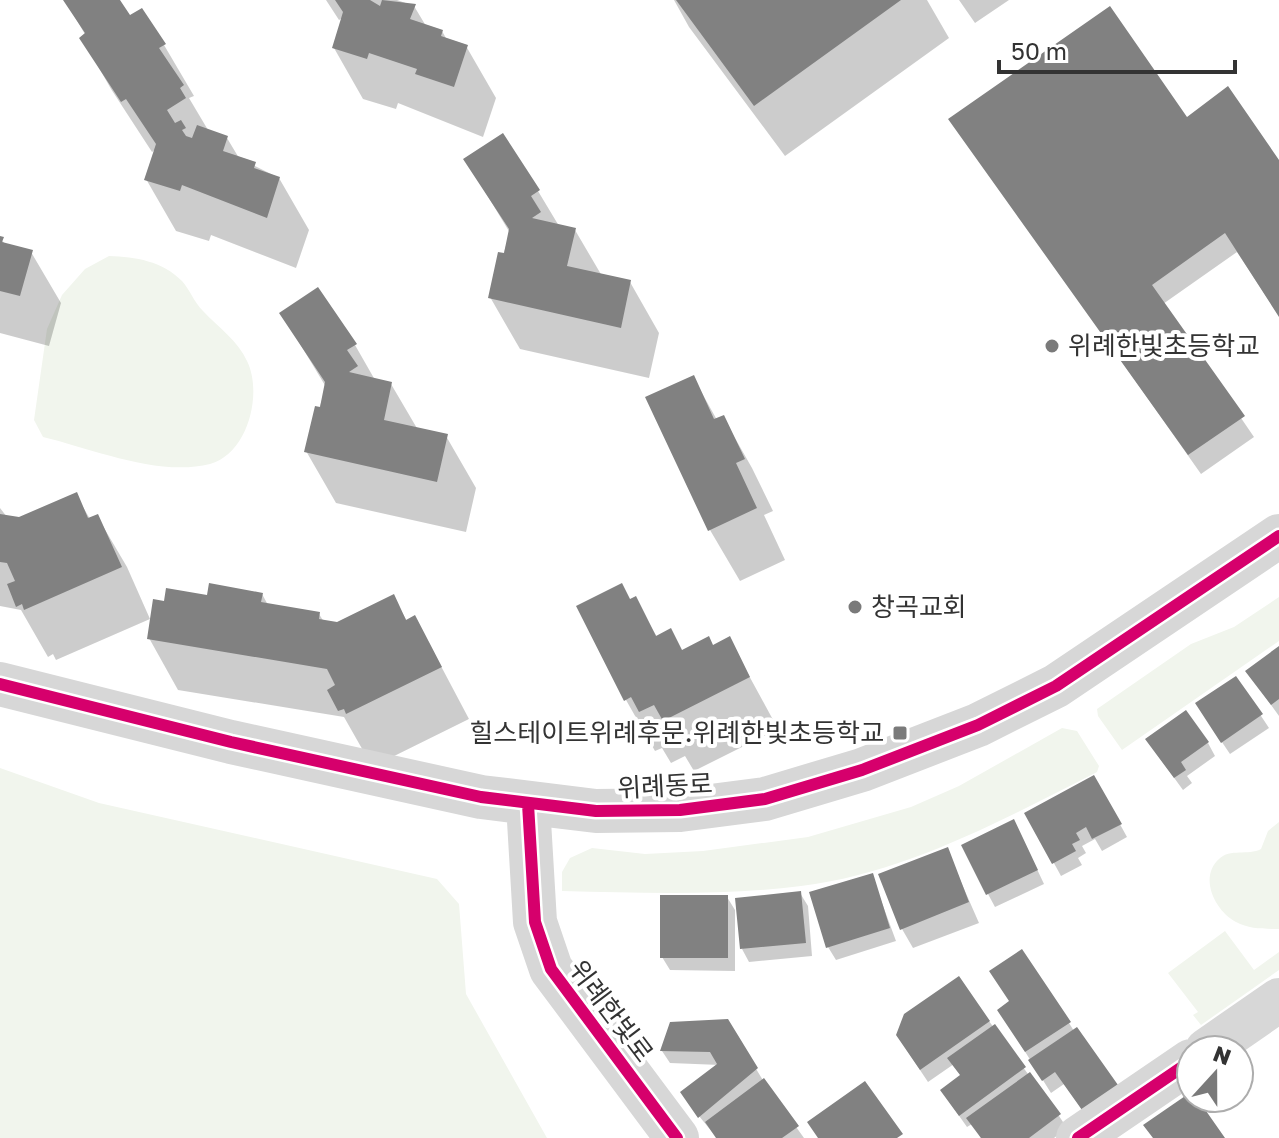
<svg xmlns="http://www.w3.org/2000/svg" width="1279" height="1138" viewBox="0 0 1279 1138" font-family="'Golos Text','Noto Sans KR',sans-serif">
<style>
.green{fill:#f1f5ed}
.shadow{fill:#0003}
.building{fill:#818181}
.lines{fill:none;stroke-linecap:round;stroke-linejoin:round}
.minor{stroke:#d7d7d7;stroke-width:44}
.cycleway-casing{stroke:#fff;stroke-width:17}
.cycleway{stroke:#d6006c;stroke-width:12}
.poi-dot{fill:#7a7a7a;stroke:#fff;stroke-width:3}
.labels{text-anchor:middle;stroke-width:8;stroke-linejoin:round;paint-order:stroke}
.poi-label{font-size:26px;fill:#333;stroke:#fff;text-anchor:start}
.street-label{font-size:26px;fill:#333;stroke:#fff}
</style>
<rect width="100%" height="100%" fill="#fff"/>
<path class="green" d="M109,256C136,257 162,261 182,281C190,290 194,302 203,311C218,327 238,341 247,361C263,393 248,454 210,464C158,477 93,449 43,437L34,420L47,329L62,295L85,269Z
M1279,597V641L1122,750L1098,716L1097,709L1191,644L1234,627Z
M1062,728L1077,731L1099,766L1097,772C1004,819 906,873 801,886C722,896 642,893 562,891V872L570,858L592,848L645,854L703,851L808,837L911,807L959,786Z
M0,768L99,803L437,879L459,904L466,994L547,1138H0Z
M1279,822V929C1264,929 1249,929 1236,922C1216,912 1198,878 1219,859C1230,848 1248,856 1261,849L1268,831Z
M1225,931L1254,970L1279,952V970L1201,1025L1193,1015L1198,1012L1168,973Z"/>
<path class="shadow" d="M65,0H117L130,18L164,45L194,96L189,98L208,130L227,138L239,158L279,178L309,230L296,268L211,235L209,241L176,231L146,179L156,149L152,152L111,89L82,38L86,36Z
M326,0H397L414,6L426,26L442,31L447,40L466,46L496,98L483,137L398,103L396,109L363,99L334,48L344,17L339,20Z
M674,0H927L949,38L785,156L689,27Z
M959,0H1009L975,23Z
M951,119L1186,120L1279,164V316L1237,252L1163,304L1254,437L1201,474Z
M466,160L538,191L559,226L575,230L602,276L630,282L659,333L649,378L520,349L490,297L510,233Z
M0,238L6,245L31,252L61,303L49,346L0,333Z
M282,314L355,345L375,380L391,384L418,430L446,436L476,488L466,532L336,503L306,451L326,387Z
M693,377L717,420L723,417L752,468L773,511L764,515L785,560L740,581L710,530Z
M76,495L90,519L97,516L127,567L150,619L56,660L53,654L48,657L21,610L0,606V508L7,517L19,520Z
M262,594L268,605L319,614L324,622L337,624L393,597L407,621L415,617L469,719L378,764L369,761L344,717L178,690L149,638L166,604Z
M635,599L657,637L683,652L713,648L729,639L778,729L694,771L685,756L671,763L662,748L655,751L626,700L630,601Z
M1279,649V716L1256,684Z
M1236,678L1269,728L1230,754L1205,717Z
M1208,743L1215,756L1187,776L1192,783L1183,790L1156,753Z
M1094,777L1127,837L1102,851L1095,839L1082,846L1086,853L1078,858L1082,865L1061,876L1027,814Z
M1021,835L1044,884L995,907L988,894Z
M947,850L979,923L913,948L902,929Z
M872,876L896,941L836,960L828,947Z
M800,893L808,906L812,956L749,962L742,949Z
M727,897L735,910V971L670,970L662,957Z
M958,979L1059,1116L1067,1128L1054,1138H981L972,1124L967,1127L950,1103L962,1077L954,1064L928,1082L906,1049Z
M727,1021L764,1082L804,1138H717L690,1105L720,1065L670,1063L662,1051Z
M1007,1023H1069L1074,1031L1091,1122L1064,1084L1051,1093Z"/>
<path class="building" d="M63,0H120L130,15L142,8L166,44L159,48L184,85L180,88L186,98L167,110L175,123L181,120L186,128L182,130L186,136L192,138L197,125L228,136L223,151L256,162L254,168L280,177L267,218L182,185L180,191L144,180L156,144L126,99L121,102L79,38L85,33Z
M335,0H370L380,6L382,0L416,4L410,19L443,30L441,36L468,45L454,87L415,74L417,69L369,53L367,59L332,48L343,12Z
M676,0H901L754,106Z
M1110,6L1187,117L1228,86L1279,160V317L1225,233L1152,285L1245,416L1188,455L948,119Z
M503,133L540,190L531,196L541,212L532,218L576,228L567,266L631,280L621,328L488,298L498,252L504,253L509,229L463,159Z
M0,236L4,237L2,242L33,250L20,296L0,291Z
M318,287L357,344L347,350L358,366L349,372L392,382L384,420L448,434L437,482L304,452L315,406L320,407L325,382L279,313Z
M694,375L714,419L724,415L745,459L736,463L757,508L708,531L645,397Z
M77,492L88,518L98,514L122,567L24,610L22,604L16,607L7,584L15,581L7,563L0,562V514L19,517Z
M209,583L263,593L261,602L320,612L319,619L337,622L394,594L406,620L415,615L442,667L346,714L344,709L338,711L327,690L335,685L327,669L147,639L153,599L164,601L166,588L207,595Z
M622,583L630,599L636,596L656,636L671,628L682,650L709,636L713,645L730,636L750,677L663,721L654,705L639,712L631,697L624,701L576,606Z
M1279,646V699L1271,705L1245,671Z
M1236,676L1263,714L1221,743L1195,703Z
M1186,710L1209,742L1181,762L1186,770L1174,778L1145,739Z
M1094,775L1122,824L1092,839L1086,827L1076,833L1080,840L1072,844L1076,851L1052,864L1024,813Z
M1014,819L1038,870L986,895L961,845Z
M948,847L969,902L900,930L878,874Z
M873,873L890,928L826,948L809,892Z
M801,891L806,943L740,949L735,898Z
M660,895H728V958H660Z
M1022,949L1071,1022L1025,1052L997,1010L1009,1001L989,971Z
M959,976L990,1021L920,1070L896,1035L904,1014Z
M728,1019L758,1068L698,1118L680,1092L717,1064L710,1052L660,1051L670,1022Z
M995,1024L1026,1067L959,1116L940,1090L960,1075L947,1058Z
M1077,1027L1118,1085L1082,1110L1055,1072L1042,1081L1028,1060Z
M1030,1072L1061,1114L1029,1138H981L966,1118Z
M764,1078L799,1126L782,1138H716L705,1122Z
M865,1081L903,1134L897,1138H818L807,1122Z
M1191,1092V1098H1197L1225,1138H1153L1143,1125Z"/>
<g class="lines">
<path class="minor" d="M0,684L231,742L481,797L596,811L680,810L765,799L862,770L978,725L1056,686L1279,536
M528,804L535,922L551,969L677,1138
M1207,1050L1279,1000
M1078,1138L1191,1061"/>
<defs>
<path id="cycleway" d="M0,684L231,742L481,797L596,811L680,810L765,799L862,770L978,725L1056,686L1279,536
M528,804L535,922L551,969L677,1138
M1078,1138L1191,1061"/>
</defs>
<use href="#cycleway" class="cycleway-casing"/>
<use href="#cycleway" class="cycleway"/>
</g>
<g class="poi-dot">
<circle cx="1052" cy="346" r="8"/>
<circle cx="855" cy="607" r="8"/>
<rect x="892" y="725" width="16" height="16" rx="4"/>
</g>
<g class="labels">
<g class="poi-label">
<text x="1068" y="355">위례한빛초등학교</text>
<text x="871" y="616">창곡교회</text>
<text x="884" y="742" text-anchor="end">힐스테이트위례후문.위례한빛초등학교</text>
</g>
<g class="street-label">
<text transform="translate(665 786) rotate(-3)" y="9">위례동로</text>
<text transform="translate(611 1011) rotate(53)" y="9">위례한빛로</text>
</g>
</g>
<g transform="translate(1215 1074) rotate(21)"><circle r="38" fill="#ffffff" stroke="#adadad" stroke-width="2"/>
<path d="M0-6L14 30L0 20L-14 30Z" fill="#7a7a7a"/>
<text y="-12" font-size="22" font-weight="bold" text-anchor="middle" fill="#333333">N</text>
</g>
<path d="M999 60v12h236v-12" fill="none" stroke="#333333" stroke-width="4"/>
<text x="1011" y="60" font-size="24" fill="#333333" stroke="#ffffff" stroke-width="6" paint-order="stroke">50 m</text>
</svg>
